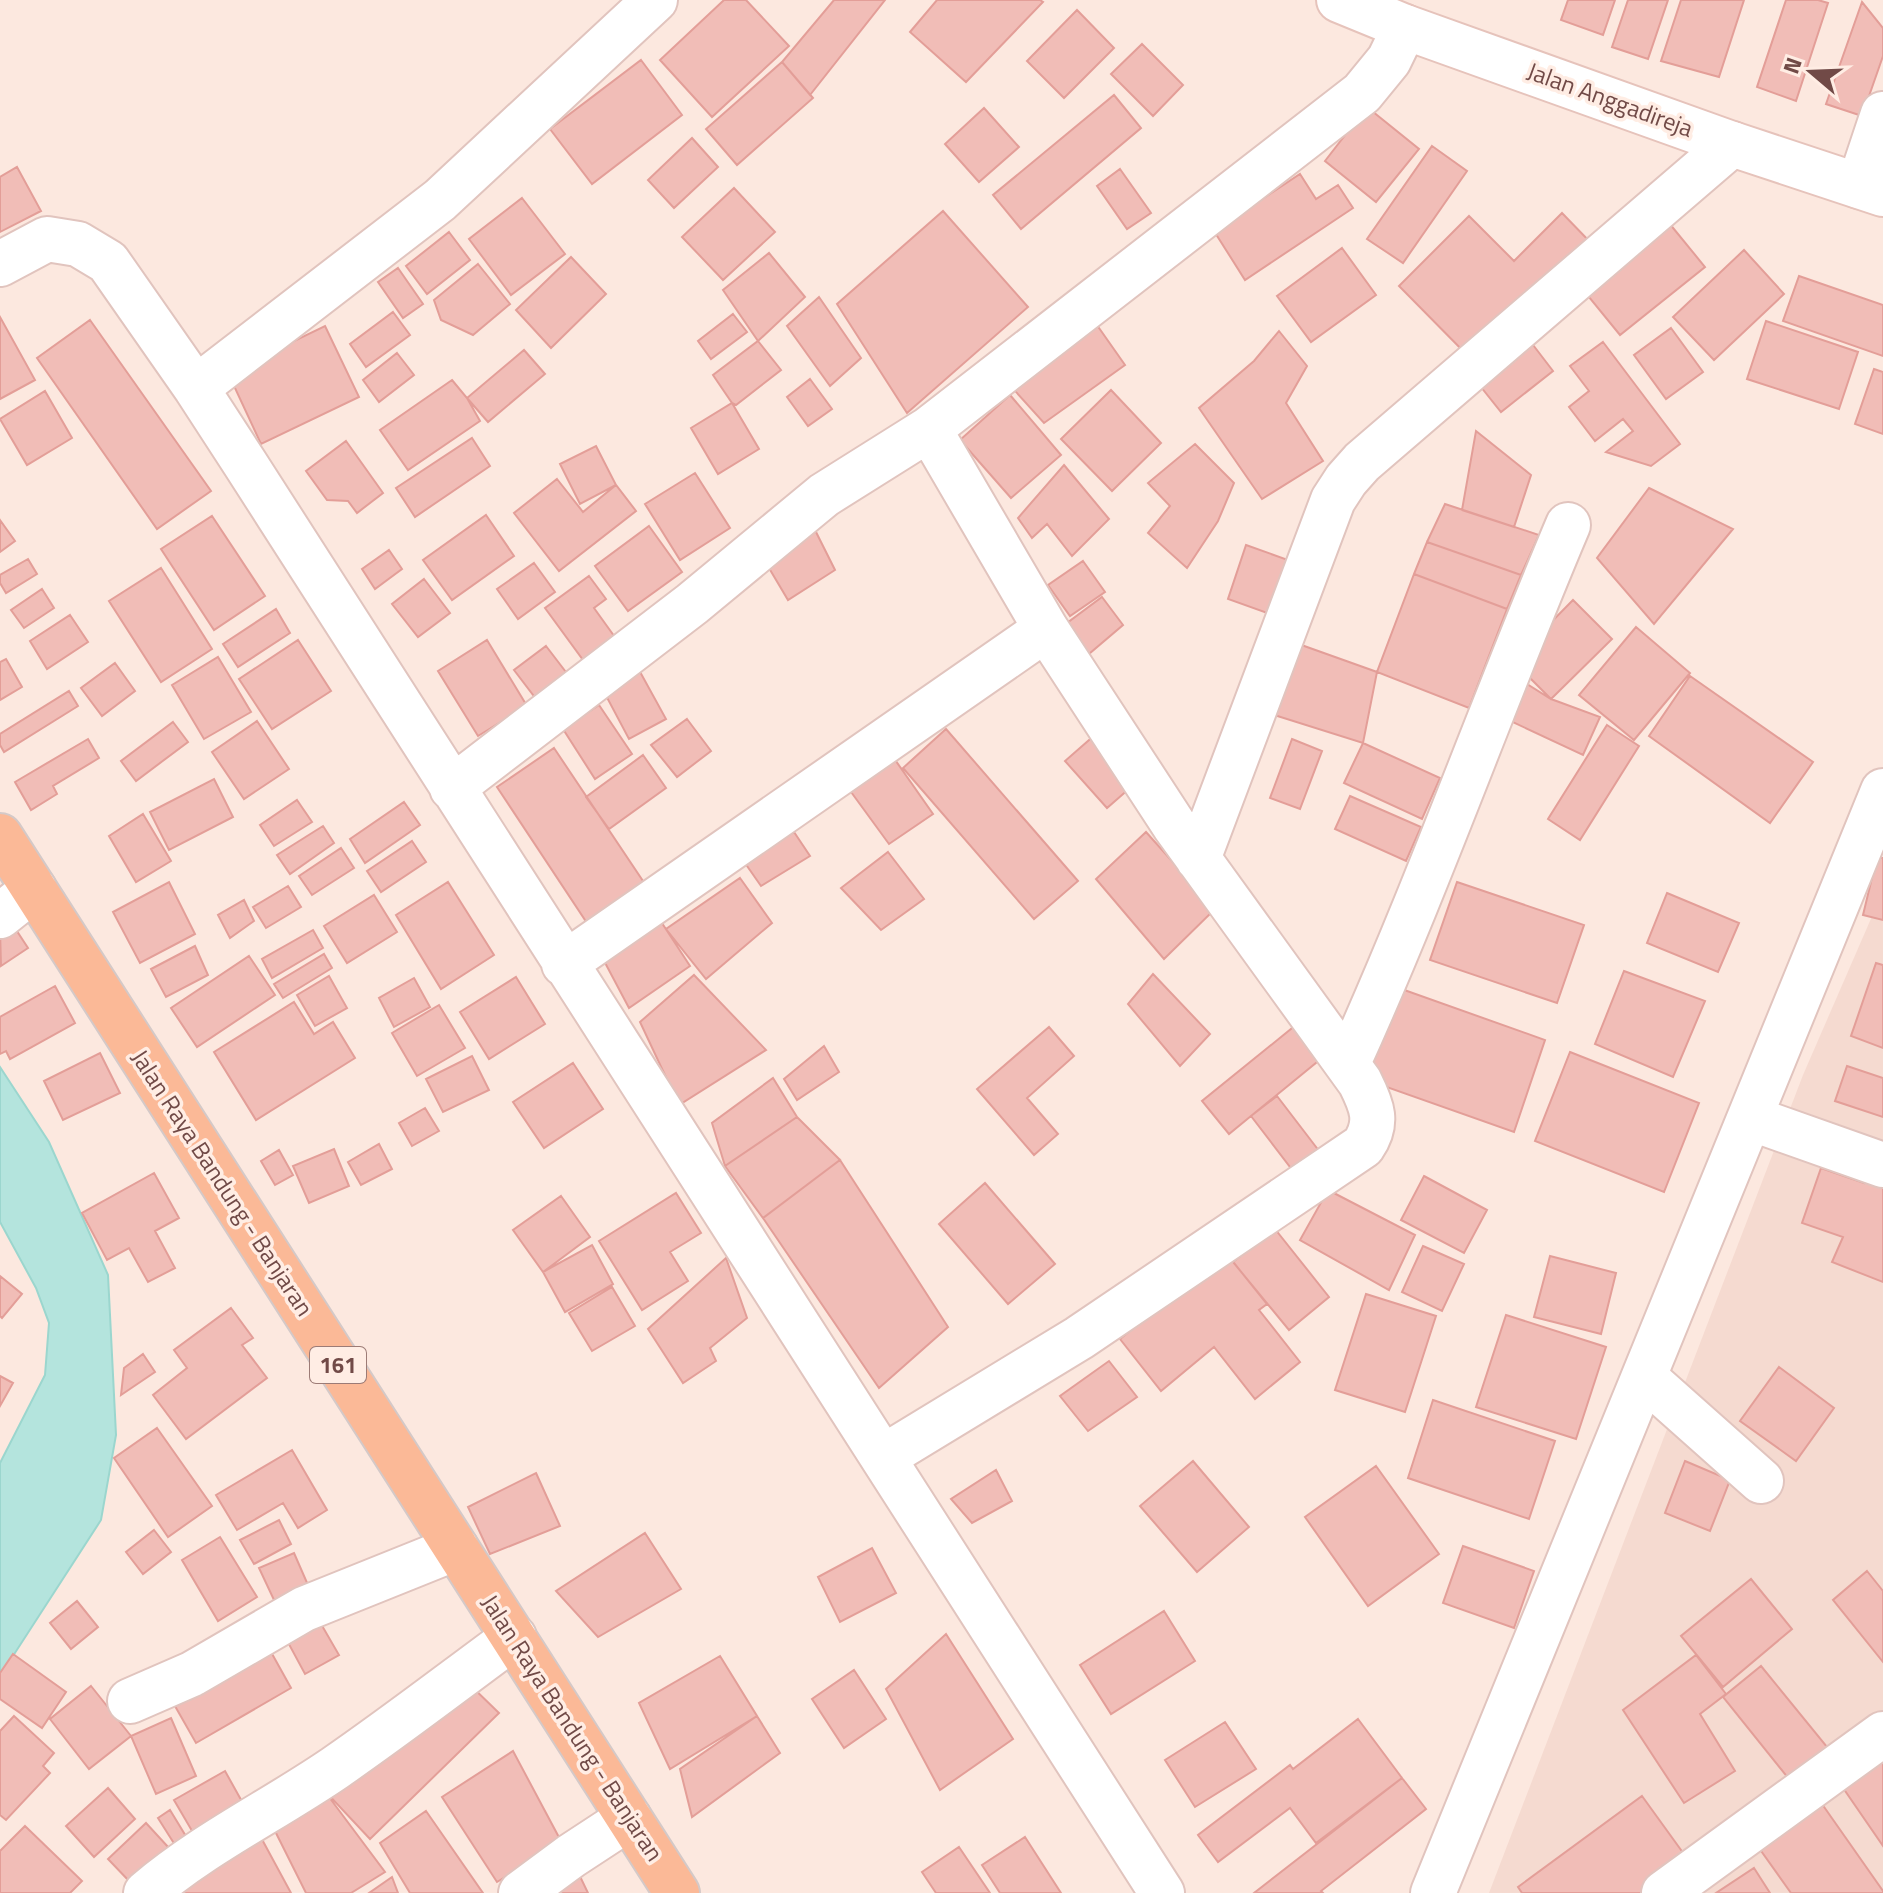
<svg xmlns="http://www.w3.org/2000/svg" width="1883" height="1893" viewBox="0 0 1883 1893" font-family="'Titillium Web',sans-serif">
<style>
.residential{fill:#f5dad0}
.water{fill:#b4e4dd;stroke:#9bd6ce;stroke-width:2}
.building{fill:#f1bdb7;stroke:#e39e98;stroke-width:2}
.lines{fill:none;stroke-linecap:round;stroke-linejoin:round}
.street-casing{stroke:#e1c4be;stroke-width:48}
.secondary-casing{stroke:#e6c3bb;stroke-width:48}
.primary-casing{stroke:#d4c9c8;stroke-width:48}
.street{stroke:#fff;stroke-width:44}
.secondary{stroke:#fff;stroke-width:44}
.primary{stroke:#fbb997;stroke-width:44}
.labels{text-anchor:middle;stroke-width:7;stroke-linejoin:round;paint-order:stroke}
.shield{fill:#ffede4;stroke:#9c7b76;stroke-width:2}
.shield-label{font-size:22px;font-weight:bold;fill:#714a47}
.street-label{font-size:24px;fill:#714a47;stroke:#ffede4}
</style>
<rect width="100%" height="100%" fill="#fce8df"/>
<path class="residential" d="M1883,891V1893H1489L1803,1075Z"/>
<path class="water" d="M0,1067L49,1142L108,1275L116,1435L101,1520L0,1676V1463L45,1375L49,1323L36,1288L0,1222Z"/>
<path class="building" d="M724,0H746L789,46L712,117L660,60Z
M834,0H885L810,95L782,62Z
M937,0H1040L1043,2L966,82L910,32Z
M1568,0H1615L1603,35L1561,20Z
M1628,0H1668L1648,59L1612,47Z
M1681,0H1744L1719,77L1661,61Z
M1786,0H1818L1828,3L1796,101L1757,87Z
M1862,2L1883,28V56L1862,116L1826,104Z
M1077,10L1114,48L1064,98L1027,61Z
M1142,44L1183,85L1153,116L1111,74Z
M641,60L682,115L592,184L550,129Z
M782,62L813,98L737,165L706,129Z
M1114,95L1141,128L1021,229L993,195Z
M1367,107L1419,149L1376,202L1325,161Z
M984,108L1019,147L979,182L945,144Z
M692,138L718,167L674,208L648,180Z
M1432,146L1467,171L1403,263L1367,239Z
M17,167L41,211L0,232V177Z
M1120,169L1151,213L1127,229L1097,186Z
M1300,174L1316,199L1338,185L1353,208L1245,280L1214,231Z
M734,188L775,232L723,280L682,237Z
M522,198L565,254L511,295L469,239Z
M943,211L1028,307L907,413L837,304Z
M1562,213L1593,245L1475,363L1399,286L1469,216L1514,261Z
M1669,223L1705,267L1620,335L1584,291Z
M449,232L470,260L427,294L406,266Z
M1342,248L1376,295L1311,342L1277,296Z
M1744,250L1784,294L1714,360L1673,317Z
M769,253L805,297L758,341L723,290Z
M571,257L606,294L551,348L516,310Z
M478,264L510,304L473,335L441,320L434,300Z
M398,268L423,304L403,318L378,282Z
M1799,276L1883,305V356L1783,321Z
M819,297L861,358L830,386L787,326Z
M393,312L410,335L366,367L350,344Z
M733,314L747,332L711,359L698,341Z
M0,317L35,380L0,399Z
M1092,318L1125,365L1044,423L1008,383Z
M90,320L211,491L157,529L37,358Z
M1766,321L1858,352L1839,409L1747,379Z
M325,326L359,397L261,444L228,373Z
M1671,328L1703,372L1666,399L1634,355Z
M1279,331L1307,366L1286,403L1323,461L1262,499L1199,408L1254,361Z
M758,341L781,370L736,405L732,403L713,375Z
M1530,341L1553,371L1501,412L1477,382Z
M1603,342L1680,444L1651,466L1606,452L1633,431L1623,419L1595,441L1569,407L1589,391L1570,366Z
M524,350L545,374L488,422L467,398Z
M397,353L414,375L379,402L363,380Z
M1874,369L1883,372V434L1855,424Z
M810,379L832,409L808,426L787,397Z
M452,380L467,398L480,421L408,470L380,430Z
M1111,390L1161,443L1112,491L1061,439Z
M45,391L72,438L27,465L0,419Z
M1010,395L1061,455L1011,498L960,440Z
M732,403L759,449L718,474L691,428Z
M1476,431L1531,475L1514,527L1462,510Z
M472,438L490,466L415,517L396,488Z
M346,441L383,493L357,513L348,501L327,500L306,471Z
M1195,444L1234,483L1218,521L1187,568L1148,533L1170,506L1148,483Z
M596,446L616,485L580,504L560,464Z
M1064,465L1109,519L1072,556L1047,524L1032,538L1018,518Z
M695,473L730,528L680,560L645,504Z
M557,479L583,512L616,485L636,511L559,571L514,513Z
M1649,488L1733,529L1654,624L1597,558Z
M1445,504L1539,535L1521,575L1427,542Z
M486,515L514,556L452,600L423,560Z
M212,516L265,596L214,630L161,549Z
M0,520L15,541L0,552Z
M812,524L835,570L788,600L766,563Z
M649,526L682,572L628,611L595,566Z
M1427,542L1521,575L1507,609L1414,574Z
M1246,545L1288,560L1270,614L1228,599Z
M389,550L402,569L375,589L362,569Z
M28,559L37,574L6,593L0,583V575Z
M1083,561L1105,592L1070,616L1048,585Z
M534,563L555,592L518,619L497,589Z
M161,568L212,649L161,682L109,601Z
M1414,574L1507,609L1469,708L1377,672Z
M589,576L606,599L594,608L617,640L586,664L545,608Z
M424,579L450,613L418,637L392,604Z
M42,589L54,608L24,628L11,610Z
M1102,597L1123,625L1083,659L1059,629Z
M1573,600L1612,639L1551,699L1513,661Z
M276,609L290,633L238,667L223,644Z
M70,615L88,642L47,669L30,641Z
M1636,627L1690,673L1634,740L1579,695Z
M298,640L331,691L272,729L239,679Z
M487,640L527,706L478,736L438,671Z
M1293,642L1377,672L1363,743L1271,714Z
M546,646L572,680L540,704L514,670Z
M218,657L251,712L204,739L172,685Z
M6,659L22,687L0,700V662Z
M115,663L135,691L102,716L81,688Z
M639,670L666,719L629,739L603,690Z
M1690,676L1813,762L1770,823L1649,736Z
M1519,679L1551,699L1600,717L1583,755L1502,717Z
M69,691L78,706L4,752L0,745V734Z
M599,705L632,754L595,779L563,729Z
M687,719L711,751L677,777L651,745Z
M257,721L289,769L244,799L212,752Z
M173,722L188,742L136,781L121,761Z
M1607,725L1639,746L1580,840L1548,819Z
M946,729L1078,881L1034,919L903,768Z
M1096,734L1138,781L1107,808L1065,761Z
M88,739L99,758L53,786L57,794L31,810L15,782Z
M1292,739L1322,751L1300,809L1270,798Z
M1363,743L1440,778L1422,819L1344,783Z
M554,748L649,890L591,929L497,787Z
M891,754L933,814L889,844L846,785Z
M643,755L666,788L609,829L586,797Z
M214,779L233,817L169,850L150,812Z
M1350,796L1421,827L1406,861L1335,829Z
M297,800L312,822L274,846L260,825Z
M404,802L420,825L365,863L350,839Z
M143,814L171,861L136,882L109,836Z
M323,826L334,843L290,874L277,855Z
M794,832L810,856L761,886L745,863Z
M1146,832L1215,909L1164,959L1096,879Z
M412,841L426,862L381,892L367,871Z
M341,848L354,868L312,895L299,876Z
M888,852L924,899L881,930L841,888Z
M1877,857L1883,858V920L1863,915Z
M740,878L772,923L706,979L666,929Z
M169,882L195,934L140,963L113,912Z
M448,882L494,955L441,989L396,915Z
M1457,882L1584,925L1557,1003L1430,960Z
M288,886L301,907L266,928L253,907Z
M1667,893L1739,923L1718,972L1647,943Z
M374,895L397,932L347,963L324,926Z
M244,900L254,921L230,938L218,915Z
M658,917L690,966L629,1008L602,957Z
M11,922L28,948L1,966L0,929Z
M313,930L323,948L272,978L262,959Z
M195,946L208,975L166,997L151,969Z
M324,954L332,968L283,998L274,984Z
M249,956L275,995L197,1047L171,1008Z
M1876,963L1883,965V1048L1851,1036Z
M1624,971L1705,1001L1673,1077L1595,1044Z
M1153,974L1210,1034L1180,1066L1128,1004Z
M694,975L766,1050L679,1105L640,1022Z
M329,976L347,1008L315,1026L297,995Z
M516,977L545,1024L489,1059L460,1012Z
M414,978L430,1007L394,1027L379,998Z
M55,986L75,1023L10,1059L6,1051L0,1054V1017Z
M1393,986L1545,1040L1514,1132L1361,1078Z
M294,1002L314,1034L333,1022L355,1058L256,1120L214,1052Z
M439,1005L465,1048L417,1076L392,1033Z
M1302,1020L1328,1053L1229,1134L1202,1101Z
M1049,1027L1074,1056L1027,1098L1058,1134L1034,1155L977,1089Z
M824,1046L839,1072L797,1100L784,1079Z
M1570,1052L1699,1103L1664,1192L1535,1141Z
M100,1053L120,1093L63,1120L44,1081Z
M472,1056L489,1090L443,1112L426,1079Z
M573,1063L603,1109L544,1148L513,1102Z
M1847,1066L1883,1078V1117L1835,1101Z
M773,1078L797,1117L725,1166L712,1123Z
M1277,1096L1326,1160L1300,1180L1251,1116Z
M425,1108L439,1131L412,1146L399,1123Z
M797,1117L840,1160L763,1218L725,1166Z
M379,1144L392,1169L361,1185L348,1162Z
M334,1149L349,1186L309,1203L293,1166Z
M279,1150L293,1175L275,1185L261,1161Z
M840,1160L948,1327L879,1388L763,1218Z
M1870,1167L1883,1172V1282L1832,1262L1843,1237L1802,1223L1821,1168L1864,1183Z
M154,1173L179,1218L155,1231L175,1268L148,1282L129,1248L107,1260L82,1213Z
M1424,1176L1487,1210L1464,1253L1401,1220Z
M985,1183L1055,1264L1008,1304L939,1224Z
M1328,1190L1415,1235L1389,1290L1300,1240Z
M676,1193L701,1233L670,1252L688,1281L642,1310L599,1241Z
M561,1196L590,1237L543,1272L513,1230Z
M1275,1229L1329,1297L1289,1330L1233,1262Z
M592,1245L613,1284L565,1312L543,1272Z
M1423,1246L1464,1264L1442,1311L1402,1292Z
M1226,1253L1267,1304L1259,1310L1300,1362L1255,1399L1214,1347L1161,1391L1120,1339Z
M1550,1256L1616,1273L1601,1334L1534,1317Z
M726,1258L747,1318L710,1348L716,1361L683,1383L648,1329Z
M0,1276L22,1294L2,1318L0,1316Z
M612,1287L635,1326L592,1351L569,1313Z
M1366,1294L1436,1316L1405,1412L1335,1390Z
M231,1308L253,1338L242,1345L267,1378L186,1439L153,1395L187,1368L174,1350Z
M1506,1315L1606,1347L1576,1439L1476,1407Z
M143,1354L155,1372L121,1395L124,1368Z
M1109,1361L1137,1397L1088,1431L1060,1396Z
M1779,1367L1834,1408L1796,1461L1740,1421Z
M0,1376L13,1383L0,1406Z
M1433,1400L1555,1441L1529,1519L1408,1478Z
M157,1428L212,1506L168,1537L114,1458Z
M292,1450L327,1510L298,1528L283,1503L237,1530L216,1495Z
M1193,1461L1249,1527L1197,1572L1140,1506Z
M1685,1461L1730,1480L1710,1531L1665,1513Z
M1376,1466L1439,1554L1368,1606L1305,1517Z
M996,1470L1012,1501L972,1523L951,1499Z
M536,1473L560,1526L490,1554L468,1507Z
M279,1520L291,1544L254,1564L240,1540Z
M154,1530L171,1552L143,1574L126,1552Z
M645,1533L681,1589L598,1637L556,1591Z
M220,1537L257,1597L218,1621L182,1560Z
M1463,1546L1534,1571L1514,1628L1443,1603Z
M872,1548L896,1593L840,1622L818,1577Z
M294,1553L308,1585L274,1600L259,1568Z
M1867,1571L1883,1591V1662L1833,1600Z
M1751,1579L1792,1629L1723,1687L1681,1636Z
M77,1601L98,1627L71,1649L50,1623Z
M1164,1611L1195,1661L1111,1714L1080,1665Z
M317,1617L339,1655L305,1674L284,1635Z
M946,1634L1013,1739L940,1790L886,1689Z
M266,1643L291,1688L196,1743L171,1699Z
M13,1654L66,1692L42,1728L0,1699V1673Z
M1696,1655L1726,1694L1700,1714L1735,1771L1684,1803L1623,1710Z
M720,1656L757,1716L670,1769L639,1703Z
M1761,1666L1832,1753L1793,1784L1723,1697Z
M854,1670L886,1719L844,1748L812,1699Z
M466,1681L499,1713L370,1839L323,1789Z
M91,1686L131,1736L89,1769L50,1719Z
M14,1716L54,1753L43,1766L50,1773L6,1820L0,1815V1731Z
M757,1716L780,1753L692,1817L680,1769Z
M171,1718L196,1776L156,1794L131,1736Z
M1358,1719L1402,1778L1316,1843L1290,1808L1218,1862L1198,1835L1290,1765L1293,1769Z
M1225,1722L1256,1769L1195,1807L1165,1760Z
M513,1751L562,1843L497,1882L442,1797Z
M1883,1752V1846L1839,1782Z
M225,1771L245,1807L195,1836L174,1800Z
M1402,1778L1426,1809L1321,1891L1323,1893H1254Z
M108,1788L135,1819L94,1857L66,1826Z
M323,1789L385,1872L351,1893H306L271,1823Z
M1642,1796L1694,1868L1660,1893H1522L1518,1887Z
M1822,1804L1883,1891V1893H1791L1759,1848Z
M170,1810L187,1838L175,1845L158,1818Z
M426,1811L483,1893H410L380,1843Z
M146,1823L169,1848L131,1883L108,1859Z
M25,1826L82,1881L70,1893H0V1851Z
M258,1832L291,1893H182L176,1886Z
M1025,1837L1061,1893H1000L982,1865Z
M959,1847L990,1893H936L922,1872Z
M575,1866L588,1893H559Z
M1754,1868L1770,1893H1716Z
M392,1877L398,1893H369Z"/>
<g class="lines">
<defs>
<path id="street" d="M1859,186L1883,114
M0,264L47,239L78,244L108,262L196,388L246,465C550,942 859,1415 1162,1893
M196,388L440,200L655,0
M452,788L692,604L824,495L929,429L1362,93L1389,60L1405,27
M1198,859L1333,500L1346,480L1362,462L1732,144
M0,916L34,889
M564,964L1046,629
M1348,1063C1428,887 1492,704 1568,525
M1750,1118L1883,1165
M1644,1377L1761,1481
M885,1456L1079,1338L1363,1146C1379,1123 1372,1106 1360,1082L1174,825L1046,629L929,429
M130,1701L192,1674L304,1609L456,1548
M146,1893C205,1843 272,1811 335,1768C396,1726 454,1681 514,1637
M521,1893L571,1856L629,1818
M1433,1893L1883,791
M1664,1893L1883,1734"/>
<path id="secondary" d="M1339,0L1405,27L1732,144L1883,194"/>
<path id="primary" d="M0,836L677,1893"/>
</defs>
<use href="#street" class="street-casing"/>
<use href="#secondary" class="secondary-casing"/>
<use href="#primary" class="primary-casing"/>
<use href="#street" class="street"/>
<use href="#secondary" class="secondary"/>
<use href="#primary" class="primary"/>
</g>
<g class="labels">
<rect class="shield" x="310" y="1347" width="56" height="36" rx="6"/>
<g class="shield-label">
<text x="338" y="1373">161</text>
</g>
<g class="street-label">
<text transform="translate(1610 100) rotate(20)" y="8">Jalan Anggadireja</text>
<text transform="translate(222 1183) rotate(57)" y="8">Jalan Raya Bandung - Banjaran</text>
<text transform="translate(572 1728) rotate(57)" y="8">Jalan Raya Bandung - Banjaran</text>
</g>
</g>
<g transform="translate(1811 72) rotate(289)" stroke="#ffede4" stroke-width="6" paint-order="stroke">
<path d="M0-6L14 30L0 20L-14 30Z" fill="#714a47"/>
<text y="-12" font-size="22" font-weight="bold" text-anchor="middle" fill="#714a47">N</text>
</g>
</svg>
